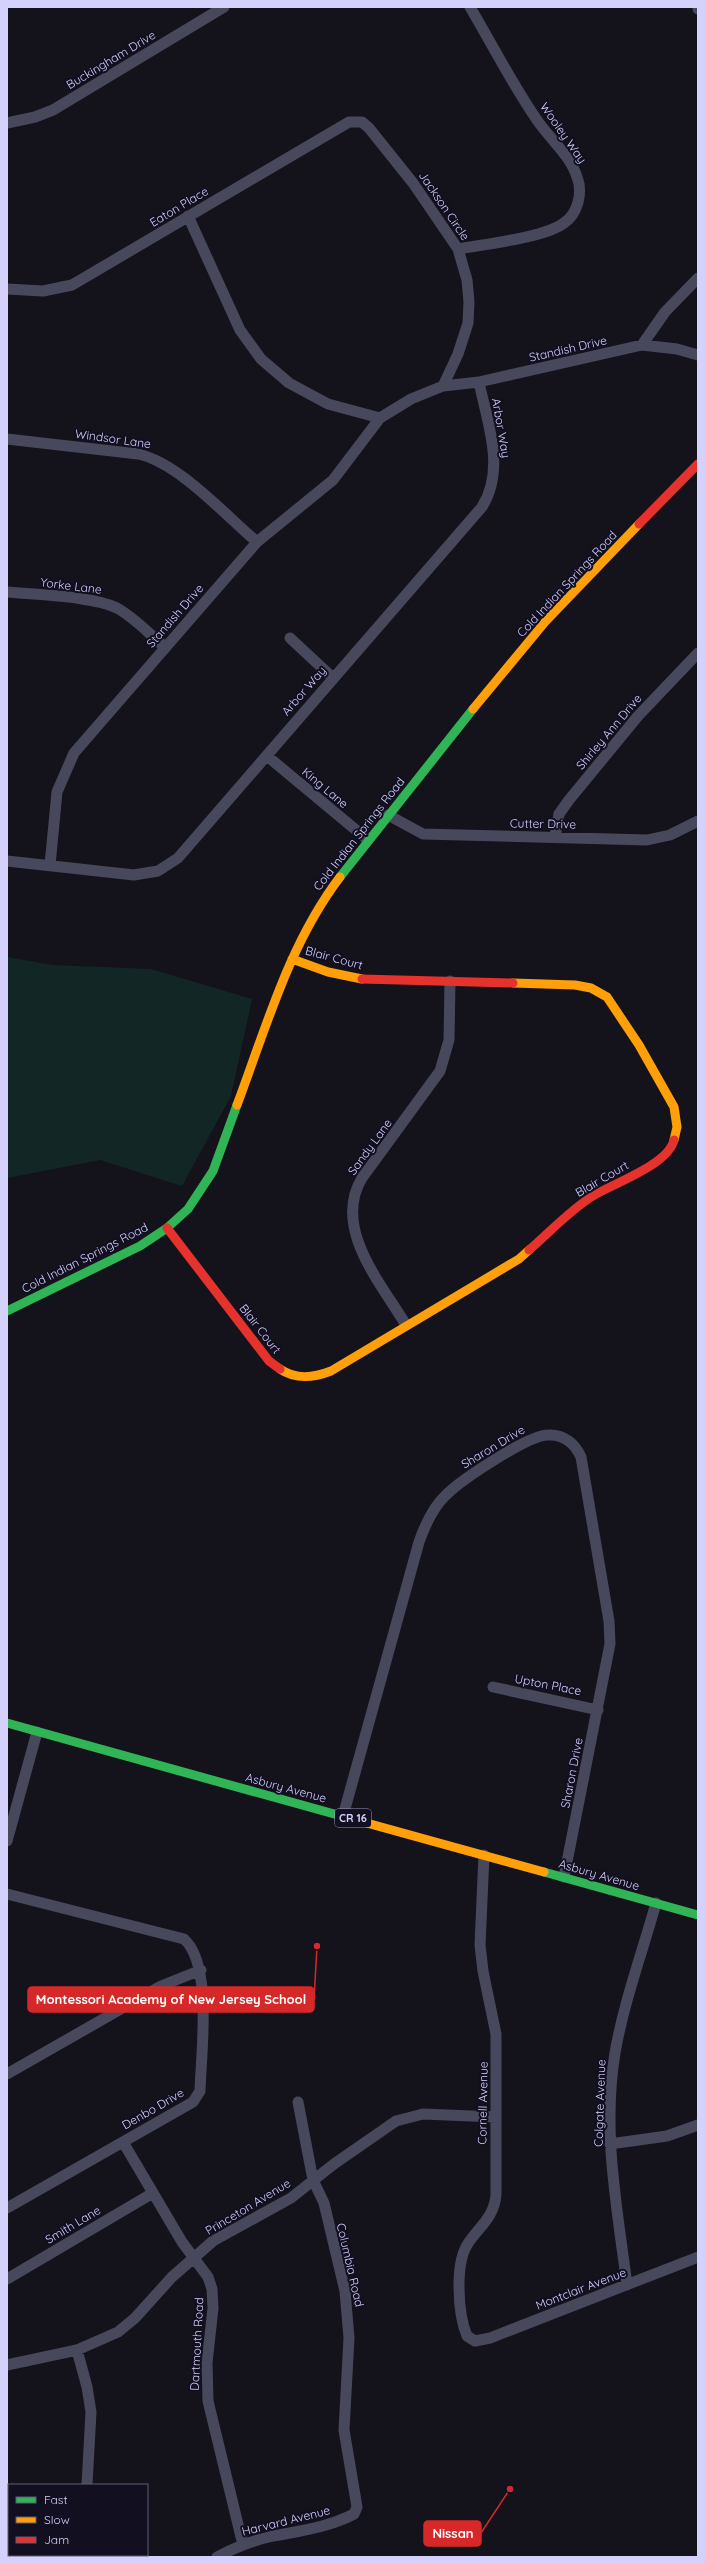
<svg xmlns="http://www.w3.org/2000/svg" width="705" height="2564" viewBox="0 0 705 2564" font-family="Quicksand,sans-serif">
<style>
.green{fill:#122626}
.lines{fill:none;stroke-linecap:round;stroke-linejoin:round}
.street{stroke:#48485c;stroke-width:11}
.fast{stroke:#30b455;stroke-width:9}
.slow{stroke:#ff9f0a;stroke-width:9}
.jam{stroke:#e5322d;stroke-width:9}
.labels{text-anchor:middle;stroke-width:4;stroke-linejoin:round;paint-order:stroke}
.shield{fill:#110f20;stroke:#9a97ba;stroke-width:1}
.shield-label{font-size:11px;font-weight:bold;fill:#d4d1fc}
.street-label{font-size:12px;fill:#d4d1fc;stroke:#110f20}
.leader{fill:none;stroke:#d62828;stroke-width:1.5}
.callout-dot{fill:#d62828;stroke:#110f20;stroke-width:1.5}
.callout{fill:#d62828;stroke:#d62828;stroke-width:1.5}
.callout-label{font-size:13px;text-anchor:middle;font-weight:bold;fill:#fff}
</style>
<rect width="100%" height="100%" fill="#14131c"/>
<path class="green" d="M7,957L52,965L151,969L252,999L231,1096L182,1186L100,1160L7,1178Z"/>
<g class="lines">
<path class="street" d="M698,7V9
M7,123L35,117L53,110L224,7
M458,249C484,244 544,238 564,223C578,214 583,192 577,177C570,155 549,138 537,120C512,84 492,44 470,7
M7,289L43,291L72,285L349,122H362L369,128L413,183L458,249L467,280L469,302L468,323L458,354L443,386L411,399L380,418L328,404L289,383L261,359L240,330L188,216
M642,345L665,312L698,278
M443,386L479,382L642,345L677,349L698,355
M7,439L138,454C179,463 224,514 257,542
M7,592C37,595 92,596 117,608C135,618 149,634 165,647
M290,638L333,678
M267,756L368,840
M388,815L423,834L647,840L670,835L698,821
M555,837L559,814L569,800L638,716L698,653
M7,861L134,875L158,871L178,858L482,507C506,469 487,422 479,382
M50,865L57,792L74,753L257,542L333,480L380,418
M406,1325C381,1283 332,1228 362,1178L440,1071L449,1040L450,981
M493,1687L598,1710
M343,1816L419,1542C425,1525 433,1507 446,1495C461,1480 528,1435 548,1435C564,1434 575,1444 581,1457L609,1621L610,1644L564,1877
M7,1841L37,1732
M484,1855L480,1945L483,1971L496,2034V2195C494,2217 480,2226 469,2242C454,2262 458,2314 467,2336L475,2341L490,2338L698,2257
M7,1894L184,1939C213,1965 201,2053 200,2091L193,2102L7,2208
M7,2074L161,1986L201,1970
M123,2142L182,2242L208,2277L212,2289L213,2308L207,2363L208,2401L243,2545
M610,2144L667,2136L698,2125
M7,2279L153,2193
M627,2285C617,2207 602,2131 615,2053C623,2005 643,1950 656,1903
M77,2350L87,2387L91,2412L87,2485
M7,2365L77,2350L118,2332L135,2318L172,2277L213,2241L291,2198L334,2164L396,2121L423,2114L495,2117
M7,2536L9,2537
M46,2555L49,2557
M103,2555V2557
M217,2557C234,2548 251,2541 269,2537C298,2531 327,2528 354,2514L357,2507L344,2430L349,2338L345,2291L324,2203L313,2180L298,2102"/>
<path class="fast" d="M340,877L473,709
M7,1311L140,1246L167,1228L188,1209L213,1171L237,1105
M7,1723L345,1817
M544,1872L698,1915"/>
<path class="slow" d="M473,709L545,622L639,524
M292,959L328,972L362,979
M513,983L575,985L591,988L607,997L639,1045L674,1107L677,1127L674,1140
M237,1105C266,1028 289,944 340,877
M280,1369C296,1380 313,1378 331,1371L519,1259L529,1250
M345,1817L544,1872"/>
<path class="jam" d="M639,524L698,464
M362,979L513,983
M167,1228L269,1361L280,1369
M529,1250C549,1233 571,1209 593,1196C614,1183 668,1165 674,1140"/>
</g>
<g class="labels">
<rect class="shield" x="335" y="1809" width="36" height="18" rx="3"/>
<g class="shield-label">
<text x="353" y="1822">CR 16</text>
</g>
<g class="street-label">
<text transform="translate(111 60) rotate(-31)" y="4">Buckingham Drive</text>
<text transform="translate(563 133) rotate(55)" y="4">Wooley Way</text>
<text transform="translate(444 206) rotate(56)" y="4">Jackson Circle</text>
<text transform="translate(179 207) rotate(-31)" y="4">Eaton Place</text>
<text transform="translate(568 349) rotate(-13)" y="4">Standish Drive</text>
<text transform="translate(501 428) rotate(80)" y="4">Arbor Way</text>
<text transform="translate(113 439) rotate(8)" y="4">Windsor Lane</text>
<text transform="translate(567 584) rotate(-47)" y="4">Cold Indian Springs Road</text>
<text transform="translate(71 586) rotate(7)" y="4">Yorke Lane</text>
<text transform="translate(175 616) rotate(-49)" y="4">Standish Drive</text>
<text transform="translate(304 691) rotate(-49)" y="4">Arbor Way</text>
<text transform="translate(609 732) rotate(-50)" y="4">Shirley Ann Drive</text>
<text transform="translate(325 788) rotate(40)" y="4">King Lane</text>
<text transform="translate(543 824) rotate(1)" y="4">Cutter Drive</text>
<text transform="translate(359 834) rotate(-52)" y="4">Cold Indian Springs Road</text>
<text transform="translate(334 958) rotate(15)" y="4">Blair Court</text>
<text transform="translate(370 1147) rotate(-54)" y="4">Sandy Lane</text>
<text transform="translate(602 1179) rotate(-30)" y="4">Blair Court</text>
<text transform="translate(85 1258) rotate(-27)" y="4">Cold Indian Springs Road</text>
<text transform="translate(260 1329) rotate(52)" y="4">Blair Court</text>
<text transform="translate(493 1447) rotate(-31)" y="4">Sharon Drive</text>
<text transform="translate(548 1685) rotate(11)" y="4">Upton Place</text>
<text transform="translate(572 1773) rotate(-79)" y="4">Sharon Drive</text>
<text transform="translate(286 1788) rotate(15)" y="4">Asbury Avenue</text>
<text transform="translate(599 1875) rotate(16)" y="4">Asbury Avenue</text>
<text transform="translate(483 2103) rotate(-89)" y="4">Cornell Avenue</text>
<text transform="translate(600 2103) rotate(-88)" y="4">Colgate Avenue</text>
<text transform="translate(153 2109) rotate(-30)" y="4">Denbo Drive</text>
<text transform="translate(248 2207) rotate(-31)" y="4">Princeton Avenue</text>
<text transform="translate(73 2225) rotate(-31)" y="4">Smith Lane</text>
<text transform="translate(350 2265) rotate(77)" y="4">Columbia Road</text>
<text transform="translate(581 2289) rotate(-21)" y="4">Montclair Avenue</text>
<text transform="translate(197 2344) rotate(-87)" y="4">Dartmouth Road</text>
<text transform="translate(286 2521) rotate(-14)" y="4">Harvard Avenue</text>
</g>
</g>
<path class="leader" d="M317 1946L314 2000M510 2489L481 2533"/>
<g class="callout-dot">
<circle cx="317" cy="1946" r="4"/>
<circle cx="510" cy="2489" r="4"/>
</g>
<g class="callout">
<rect x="28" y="1987" width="286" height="25" rx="4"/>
<rect x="424" y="2521" width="57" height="25" rx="4"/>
</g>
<g class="callout-label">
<text x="171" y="2004">Montessori Academy of New Jersey School</text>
<text x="453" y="2538">Nissan</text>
</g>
<rect width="705" height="2564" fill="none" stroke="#d4d1fc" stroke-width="16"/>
<rect x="8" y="2484" width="140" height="72" fill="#110f20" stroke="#5f5d78"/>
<rect x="16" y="2497" width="20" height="6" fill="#30b455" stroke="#5f5d78"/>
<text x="44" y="2504" font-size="12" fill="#d4d1fc">Fast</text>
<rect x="16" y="2517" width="20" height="6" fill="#ff9f0a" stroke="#5f5d78"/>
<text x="44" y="2524" font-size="12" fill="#d4d1fc">Slow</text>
<rect x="16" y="2537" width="20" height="6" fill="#e5322d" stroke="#5f5d78"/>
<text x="44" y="2544" font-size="12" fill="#d4d1fc">Jam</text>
</svg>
